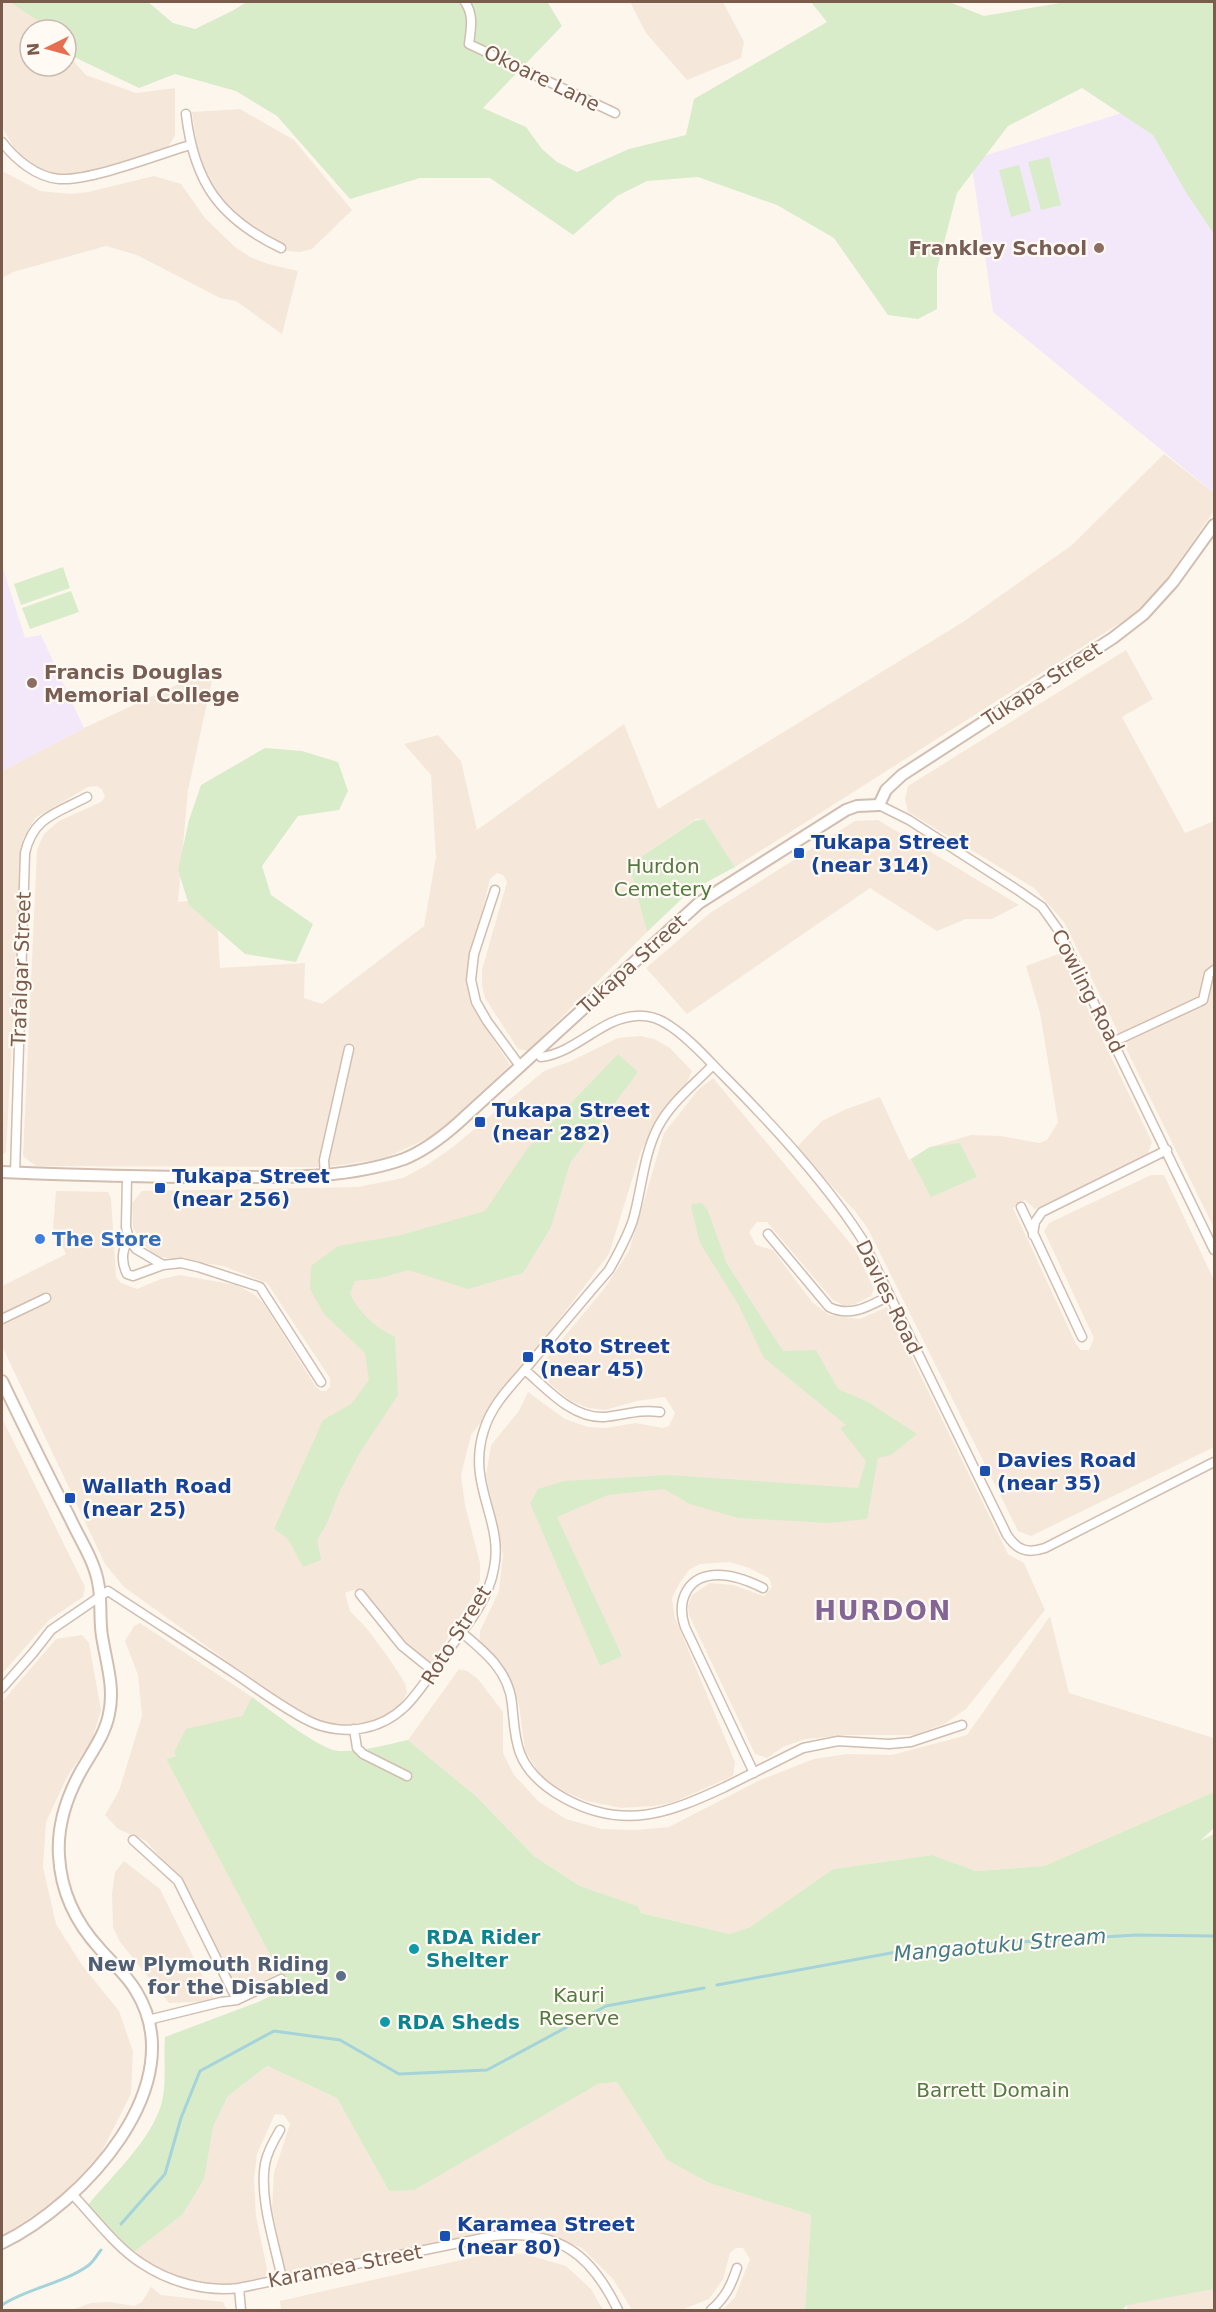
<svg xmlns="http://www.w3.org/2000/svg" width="1216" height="2312" viewBox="0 0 1216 2312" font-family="'DejaVu Sans',sans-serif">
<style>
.residential{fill:#f5e8da}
.education{fill:#f3e8fa}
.green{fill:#d8ecc9}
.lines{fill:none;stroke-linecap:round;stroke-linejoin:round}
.stream{stroke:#a5d3da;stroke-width:3}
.minor-casing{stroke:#d1beb0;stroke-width:11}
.tertiary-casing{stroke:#d1beb0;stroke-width:14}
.minor{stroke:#fff;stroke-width:8}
.tertiary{stroke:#fff;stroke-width:10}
.education-dot{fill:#8d6e63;stroke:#fffaf3;stroke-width:2}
.transit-dot{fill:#1a4fb4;stroke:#fffaf3;stroke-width:2}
.shop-dot{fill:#3f7fe0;stroke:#fffaf3;stroke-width:2}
.culture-dot{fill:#0f9aa8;stroke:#fffaf3;stroke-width:2}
.service-dot{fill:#5c6f8a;stroke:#fffaf3;stroke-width:2}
.labels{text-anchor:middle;stroke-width:4.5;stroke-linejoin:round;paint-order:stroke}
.street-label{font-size:20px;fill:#7a5c4d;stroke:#fffaf3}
.education-label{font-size:20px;font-weight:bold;fill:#785e54;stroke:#fffaf3;text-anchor:end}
.transit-label{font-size:20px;font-weight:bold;fill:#164399;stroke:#fffaf3;text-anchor:start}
.park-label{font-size:20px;fill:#537a41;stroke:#fffaf3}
.shop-label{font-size:20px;font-weight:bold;fill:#366cbe;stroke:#fffaf3;text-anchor:start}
.culture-label{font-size:20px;font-weight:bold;fill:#0d838f;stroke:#fffaf3;text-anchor:start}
.service-label{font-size:20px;font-weight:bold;fill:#4e5e75;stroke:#fffaf3;text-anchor:end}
.water-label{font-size:21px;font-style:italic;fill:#437c86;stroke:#fffaf3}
.district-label{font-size:26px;font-weight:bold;letter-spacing:1.5px;fill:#846695;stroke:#fffaf3}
</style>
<rect width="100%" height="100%" fill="#fdf6ec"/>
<path class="residential" d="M2,2H14L24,6L46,30H30V66H66V53L86,75L136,93L175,88V135L167,149L74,175L60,176L29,164L13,146L2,127Z
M630,2H723L744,42L741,58L687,80L646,33Z
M240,109L294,140L352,210L312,249L300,252L286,251L277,246L223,206L211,188L198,153L192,112Z
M4,172L40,191L70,194L88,192L154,176L181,184L205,218L235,247L250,257L268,264L298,271L282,334L236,301L220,298L137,255L106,246L13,272L2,278V173Z
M1164,454L1214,493V511L1157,593L1131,616L735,867L704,819H696L629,865L647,932L528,1051L518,1049L485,998L482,986V970L507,882L503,875L497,873L490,879L467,977L471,1005L510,1065L437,1134L383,1159L326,1167L36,1166L23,1156L37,850L44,834L59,821L101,802L105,797L102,789L97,786L88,787L35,818L23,839L6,1152L2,1155V771L84,728L215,667L188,790L178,902L216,898L220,968L305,963L304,998L322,1004L424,926L436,857L431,775L404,744L438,735L461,761L477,830L624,724L658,809L963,622L1072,545Z
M1126,650L1153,699L1122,717L1185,833L1214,821V1228L1064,922L1034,888L908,812L905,799L908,786Z
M878,820L1019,905L992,919H966L937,931L870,888L687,1014L646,968L710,913L855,821Z
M1061,953L1152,1142L1147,1156L1035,1209L1025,1200L1013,1208L1076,1344L1081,1350H1089L1094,1338L1044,1231L1049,1223L1151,1175H1164L1214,1280V1447L1031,1536L1018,1531L868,1229L855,1211L796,1148L822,1121L844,1110L880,1097L909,1160L930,1147L971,1135L1001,1136L1039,1143L1047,1140L1058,1122L1040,1013L1026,966Z
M640,1036L654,1039L670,1048L692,1071L684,1089L657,1118L640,1154L609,1254L471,1435L461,1475L465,1505L480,1563V1580L476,1591L433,1663L426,1667L408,1658L361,1591L353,1590L345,1593L350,1611L368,1630L388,1657L405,1683L407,1693L402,1702L383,1718L355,1728L328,1727L290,1706L124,1587L105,1564L2,1346V1286L66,1254L53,1228L56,1191L108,1192L111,1198L116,1277L121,1283L137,1289L161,1279L180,1275L236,1285L254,1294L264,1304L316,1387L321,1391H326L330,1387V1378L267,1283L223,1266L161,1257L155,1255L144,1245L133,1228L132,1203L142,1191L358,1187L403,1178L427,1165L453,1147L544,1071L571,1061L618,1038Z
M713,1078L855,1249L874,1289L871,1296L855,1304L845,1306L833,1300L767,1222H757L749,1232L756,1245L773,1250L812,1302L829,1315L860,1319L887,1307L1008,1554L1024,1563L1045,1610L966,1709L944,1724L915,1735H848L805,1739L783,1747L767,1758L755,1754L689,1615L688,1606L692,1595L710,1583L733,1585L764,1596L772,1587L769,1578L749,1568L730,1562L700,1564L689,1570L679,1584L672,1598L675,1618L735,1762L733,1776L674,1802L654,1806L621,1808L587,1801L560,1790L541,1776L525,1751L519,1705L507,1673L479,1649L480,1631L499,1591L503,1555L486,1475L491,1445L519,1411L528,1392L565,1419L588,1427L605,1428L636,1423L663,1428L669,1426L675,1413L665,1397L637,1401L605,1410L588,1408L571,1401L550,1384L539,1367L604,1289L629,1251L664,1133L698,1090Z
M2,1418L85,1587L83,1597L49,1620L2,1674Z
M1050,1616L1069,1693L1214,1738V1792L1044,1866L976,1871L932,1855L833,1869L750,1927L730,1934L641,1913L638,1906L580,1886L534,1856L477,1797L408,1740L459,1669L467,1671L478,1679L503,1712V1753L514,1775L539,1802L566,1819L602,1829L635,1830L669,1827L760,1780L814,1759L847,1754L892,1755L967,1735Z
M140,1623L252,1697L231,1737L166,1759L280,1972L241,1993L233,1988L181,1881L146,1841L118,1829L105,1815L119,1791L142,1716L138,1675L125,1641L134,1626Z
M82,1635L89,1643L101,1710L92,1740L67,1777L46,1822L43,1867L56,1924L82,1965L119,2011L133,2051L131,2094L101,2153L60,2198L2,2236V1702L56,1639Z
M124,1861L160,1889L215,2001L169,2003L120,1942L113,1927L112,1894L115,1872Z
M267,2066L337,2098L389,2191L598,2084L617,2082L667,2160L709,2183L811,2215L805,2310H723L735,2297L750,2259L743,2248H736L730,2253L723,2279L709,2299L681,2310H632L613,2279L582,2248L548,2235L518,2230H491L292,2274L285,2271L272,2209L274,2173L290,2124L284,2115L275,2114L257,2154L254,2179L256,2216L267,2269L264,2282L227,2292L206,2293L159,2278L130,2255L182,2215L206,2162L213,2127L228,2096Z
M496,2252L525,2254L566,2266L591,2289L603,2310H281L280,2301Z
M1214,2277V2310H1128L1122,2294Z
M151,2287L161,2295L223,2302L227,2310H71L91,2303L109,2302L134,2306L142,2302Z"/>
<path class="education" d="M1141,107L1214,184V493L993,312L971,160Z
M2,565L25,638L41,635L84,728L2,771Z"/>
<path class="green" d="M10,2H148L173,23L195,29L232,11L247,2H544L548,3L562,26L483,108L526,127L542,149L557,162L577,172L629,149L686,135L694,99L827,22L811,2H949L984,16L1066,2H1214V234L1187,194L1153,135L1082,88L1008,126L957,193L937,269V309L918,319L888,315L834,238L777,205L698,177L647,181L617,196L573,235L490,178H420L350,199L277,116L236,91L175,74L139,88L72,56L66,50V30H46L37,20Z
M1049,157L1061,205L1041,210L1028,162Z
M1019,165L1031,211L1011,217L999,170Z
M63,567L70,588L21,605L14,584Z
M71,591L79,612L30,629L22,608Z
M265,748L302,751L338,762L348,791L339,810L298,816L262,866L271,895L313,924L296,962L245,954L189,905L178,870L189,820L201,785Z
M704,819L735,867L690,891L647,932L629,865L694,821Z
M618,1054L638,1072L570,1163L551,1227L523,1273L468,1289L408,1270L381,1278L355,1281L350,1294C360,1314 375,1327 395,1337L398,1395L359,1454L339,1493L327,1523L317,1540L321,1560L303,1567L288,1539L274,1529L323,1420L351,1404L369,1380L365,1353L324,1314L310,1289L311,1266L338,1246L401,1235L485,1211L527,1149Z
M960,1143L977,1177L931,1197L911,1159L930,1147Z
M702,1203L708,1211L727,1264L783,1351L816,1350L838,1389L868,1402L917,1434L891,1455L878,1458L867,1519L829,1523L738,1518L690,1504L664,1489L608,1495L557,1517L622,1656L600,1666L530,1503L538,1489L564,1481L668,1475L858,1488L866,1461L840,1428L846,1425L764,1358L738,1304L700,1243L691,1207L692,1204Z
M252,1697C271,1710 318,1749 339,1751C362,1752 385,1745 408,1740L477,1797L534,1856L580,1886L638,1906L641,1913L730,1934L750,1927L833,1869L932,1855L976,1871L1044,1866L1214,1792V1828L1200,1841L1214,1834V2289L1127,2305L1122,2310H805L811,2215L709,2183L667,2160L617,2082L598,2084L414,2190L389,2191L337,2098L267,2066L228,2096L213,2127L204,2179L182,2215L130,2255L87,2206C110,2178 146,2145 159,2111C168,2089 163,2060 165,2037L258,2002L288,1988L166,1759L176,1756L174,1752L186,1729L242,1716Z"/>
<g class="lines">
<path class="stream" d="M717,1985L918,1948L1136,1935L1214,1936
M121,2224L165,2174L181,2118L200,2071L274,2031L340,2040L399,2074L487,2070L606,2006L704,1988
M2,2305C28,2288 63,2284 89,2265C94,2261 97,2255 101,2250"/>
<defs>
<path id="minor" d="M465,2C474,15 471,28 469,44L615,113
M186,114C194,182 219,218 281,248
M2,142C15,159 36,177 59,179C91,181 157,155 190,145
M879,805L909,820L1019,891L1042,907L1059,931L1214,1250
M495,890L474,954L471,980L476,1002L487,1021L520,1066
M1113,1042L1199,1002L1203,1000L1209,974L1214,970
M536,1052L541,1057C576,1053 601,1018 636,1016C649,1015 660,1019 670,1026C690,1039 707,1059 724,1076C772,1124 825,1181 862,1239L1007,1535C1017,1550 1027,1554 1045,1548L1214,1462
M15,1173L25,853C33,817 57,813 87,797
M325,1175L324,1160L349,1049
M127,1177L126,1227L129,1239L136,1249L163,1265L181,1263L198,1267L260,1287L321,1382
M1021,1207L1082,1337
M768,1234L829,1307C851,1318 869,1306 889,1296
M1033,1235L1035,1222L1042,1212L1167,1150
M129,1239C121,1251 121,1262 127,1274L133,1276L163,1265
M2,1319L46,1298
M525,1370C547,1389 573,1419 604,1417C625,1415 639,1409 660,1412
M360,1594L402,1646L433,1671
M461,1632C485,1652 509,1671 512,1704C514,1721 514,1737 520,1753C528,1774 546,1788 564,1798C624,1831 669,1813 725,1787C751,1774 777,1761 803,1748L838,1741L889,1744L911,1742L962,1725
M2,1688L33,1653L51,1630L108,1591C150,1619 192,1645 234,1673C258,1689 284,1709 311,1722C326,1729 347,1732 364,1728C401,1721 417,1694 437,1665C458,1636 488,1605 494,1568C504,1520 466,1485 484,1430C492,1403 515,1382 533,1360C558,1330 583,1300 609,1270C618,1254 627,1238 633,1220C642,1189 643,1156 658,1127C671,1102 694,1085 713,1065
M354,1729L357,1748L363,1754L407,1776
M754,1773L685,1627C676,1601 687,1575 718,1575C734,1575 749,1581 763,1588
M133,1840L178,1881L237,2000
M148,2020L221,2002L237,2000L281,1979
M280,2130C274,2140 267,2152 265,2164C259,2199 275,2244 282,2279
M72,2194C93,2216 116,2247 141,2263C169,2282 205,2292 239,2288L493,2236C558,2230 590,2252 618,2310
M239,2288L241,2310
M711,2310C725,2298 731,2286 737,2268"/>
<path id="tertiary" d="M2,1172C73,1175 144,1177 215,1177C278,1177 344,1180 404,1159C424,1151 441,1138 457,1124L699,903L846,810L857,806L879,805L886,790L902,775L1113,638L1144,614L1173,582L1214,525
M2,1381C24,1427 47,1473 70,1518C79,1538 94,1560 98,1582C102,1599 99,1618 102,1636C106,1662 115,1687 109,1714C105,1735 91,1753 81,1771C66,1798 57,1826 59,1856C61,1892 76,1923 100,1949C112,1963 127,1975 136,1991C194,2085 82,2204 2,2243"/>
</defs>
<use href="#minor" class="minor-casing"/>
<use href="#tertiary" class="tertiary-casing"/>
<use href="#minor" class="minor"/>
<use href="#tertiary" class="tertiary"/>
</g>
<g class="education-dot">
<circle cx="1099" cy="248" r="6"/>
<circle cx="32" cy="683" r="6"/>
</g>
<g class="transit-dot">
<rect x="793" y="847" width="12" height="12" rx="3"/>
<rect x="474" y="1116" width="12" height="12" rx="3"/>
<rect x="154" y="1182" width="12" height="12" rx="3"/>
<rect x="522" y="1351" width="12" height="12" rx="3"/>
<rect x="979" y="1465" width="12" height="12" rx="3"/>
<rect x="64" y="1492" width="12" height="12" rx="3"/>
<rect x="439" y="2230" width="12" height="12" rx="3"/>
</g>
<circle class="shop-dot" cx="40" cy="1239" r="6"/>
<g class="culture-dot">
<circle cx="414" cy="1949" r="6"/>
<circle cx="385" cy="2022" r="6"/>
</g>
<circle class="service-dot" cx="341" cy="1976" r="6"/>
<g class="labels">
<g class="street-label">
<text transform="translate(542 78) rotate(26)" y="7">Okoare Lane</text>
<text transform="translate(1042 684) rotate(-33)" y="7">Tukapa Street</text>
<text transform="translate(632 964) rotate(-42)" y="7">Tukapa Street</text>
<text transform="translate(21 969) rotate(-88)" y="7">Trafalgar Street</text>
<text transform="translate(1088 991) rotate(63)" y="7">Cowling Road</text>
<text transform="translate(889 1297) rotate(64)" y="7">Davies Road</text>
<text transform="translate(456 1635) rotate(-58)" y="7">Roto Street</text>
<text transform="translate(345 2266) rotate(-11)" y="7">Karamea Street</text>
</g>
<g class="education-label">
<text x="1087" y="255">Frankley School</text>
<text x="44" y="679" text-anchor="start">Francis Douglas<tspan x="44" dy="23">Memorial College</tspan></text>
</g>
<g class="transit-label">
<text x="811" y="849">Tukapa Street<tspan x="811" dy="23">(near 314)</tspan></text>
<text x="492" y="1117">Tukapa Street<tspan x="492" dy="23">(near 282)</tspan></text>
<text x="172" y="1183">Tukapa Street<tspan x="172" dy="23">(near 256)</tspan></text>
<text x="540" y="1353">Roto Street<tspan x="540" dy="23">(near 45)</tspan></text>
<text x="997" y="1467">Davies Road<tspan x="997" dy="23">(near 35)</tspan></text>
<text x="82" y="1493">Wallath Road<tspan x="82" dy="23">(near 25)</tspan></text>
<text x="457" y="2231">Karamea Street<tspan x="457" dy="23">(near 80)</tspan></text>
</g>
<g class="park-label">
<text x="663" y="873">Hurdon<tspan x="663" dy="23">Cemetery</tspan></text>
<text x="579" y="2002">Kauri<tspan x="579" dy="23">Reserve</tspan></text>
<text x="993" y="2097">Barrett Domain</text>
</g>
<g class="shop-label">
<text x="52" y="1246">The Store</text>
</g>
<g class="culture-label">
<text x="426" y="1944">RDA Rider<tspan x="426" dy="23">Shelter</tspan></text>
<text x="397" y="2029">RDA Sheds</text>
</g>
<g class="service-label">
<text x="329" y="1971">New Plymouth Riding<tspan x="329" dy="23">for the Disabled</tspan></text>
</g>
<g class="water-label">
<text transform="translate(1000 1945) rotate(-5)" y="7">Mangaotuku Stream</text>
</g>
<g class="district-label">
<text x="883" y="1620">HURDON</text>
</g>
</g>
<rect width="1216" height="2312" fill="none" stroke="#7a5c4d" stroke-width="6"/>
<g transform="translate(48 48) rotate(265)"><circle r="28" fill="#fffaf3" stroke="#cabbb1" stroke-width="1.5"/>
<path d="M0-4.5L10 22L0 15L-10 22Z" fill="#e76f51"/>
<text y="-9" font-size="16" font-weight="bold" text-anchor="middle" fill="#7a5c4d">N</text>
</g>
</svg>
